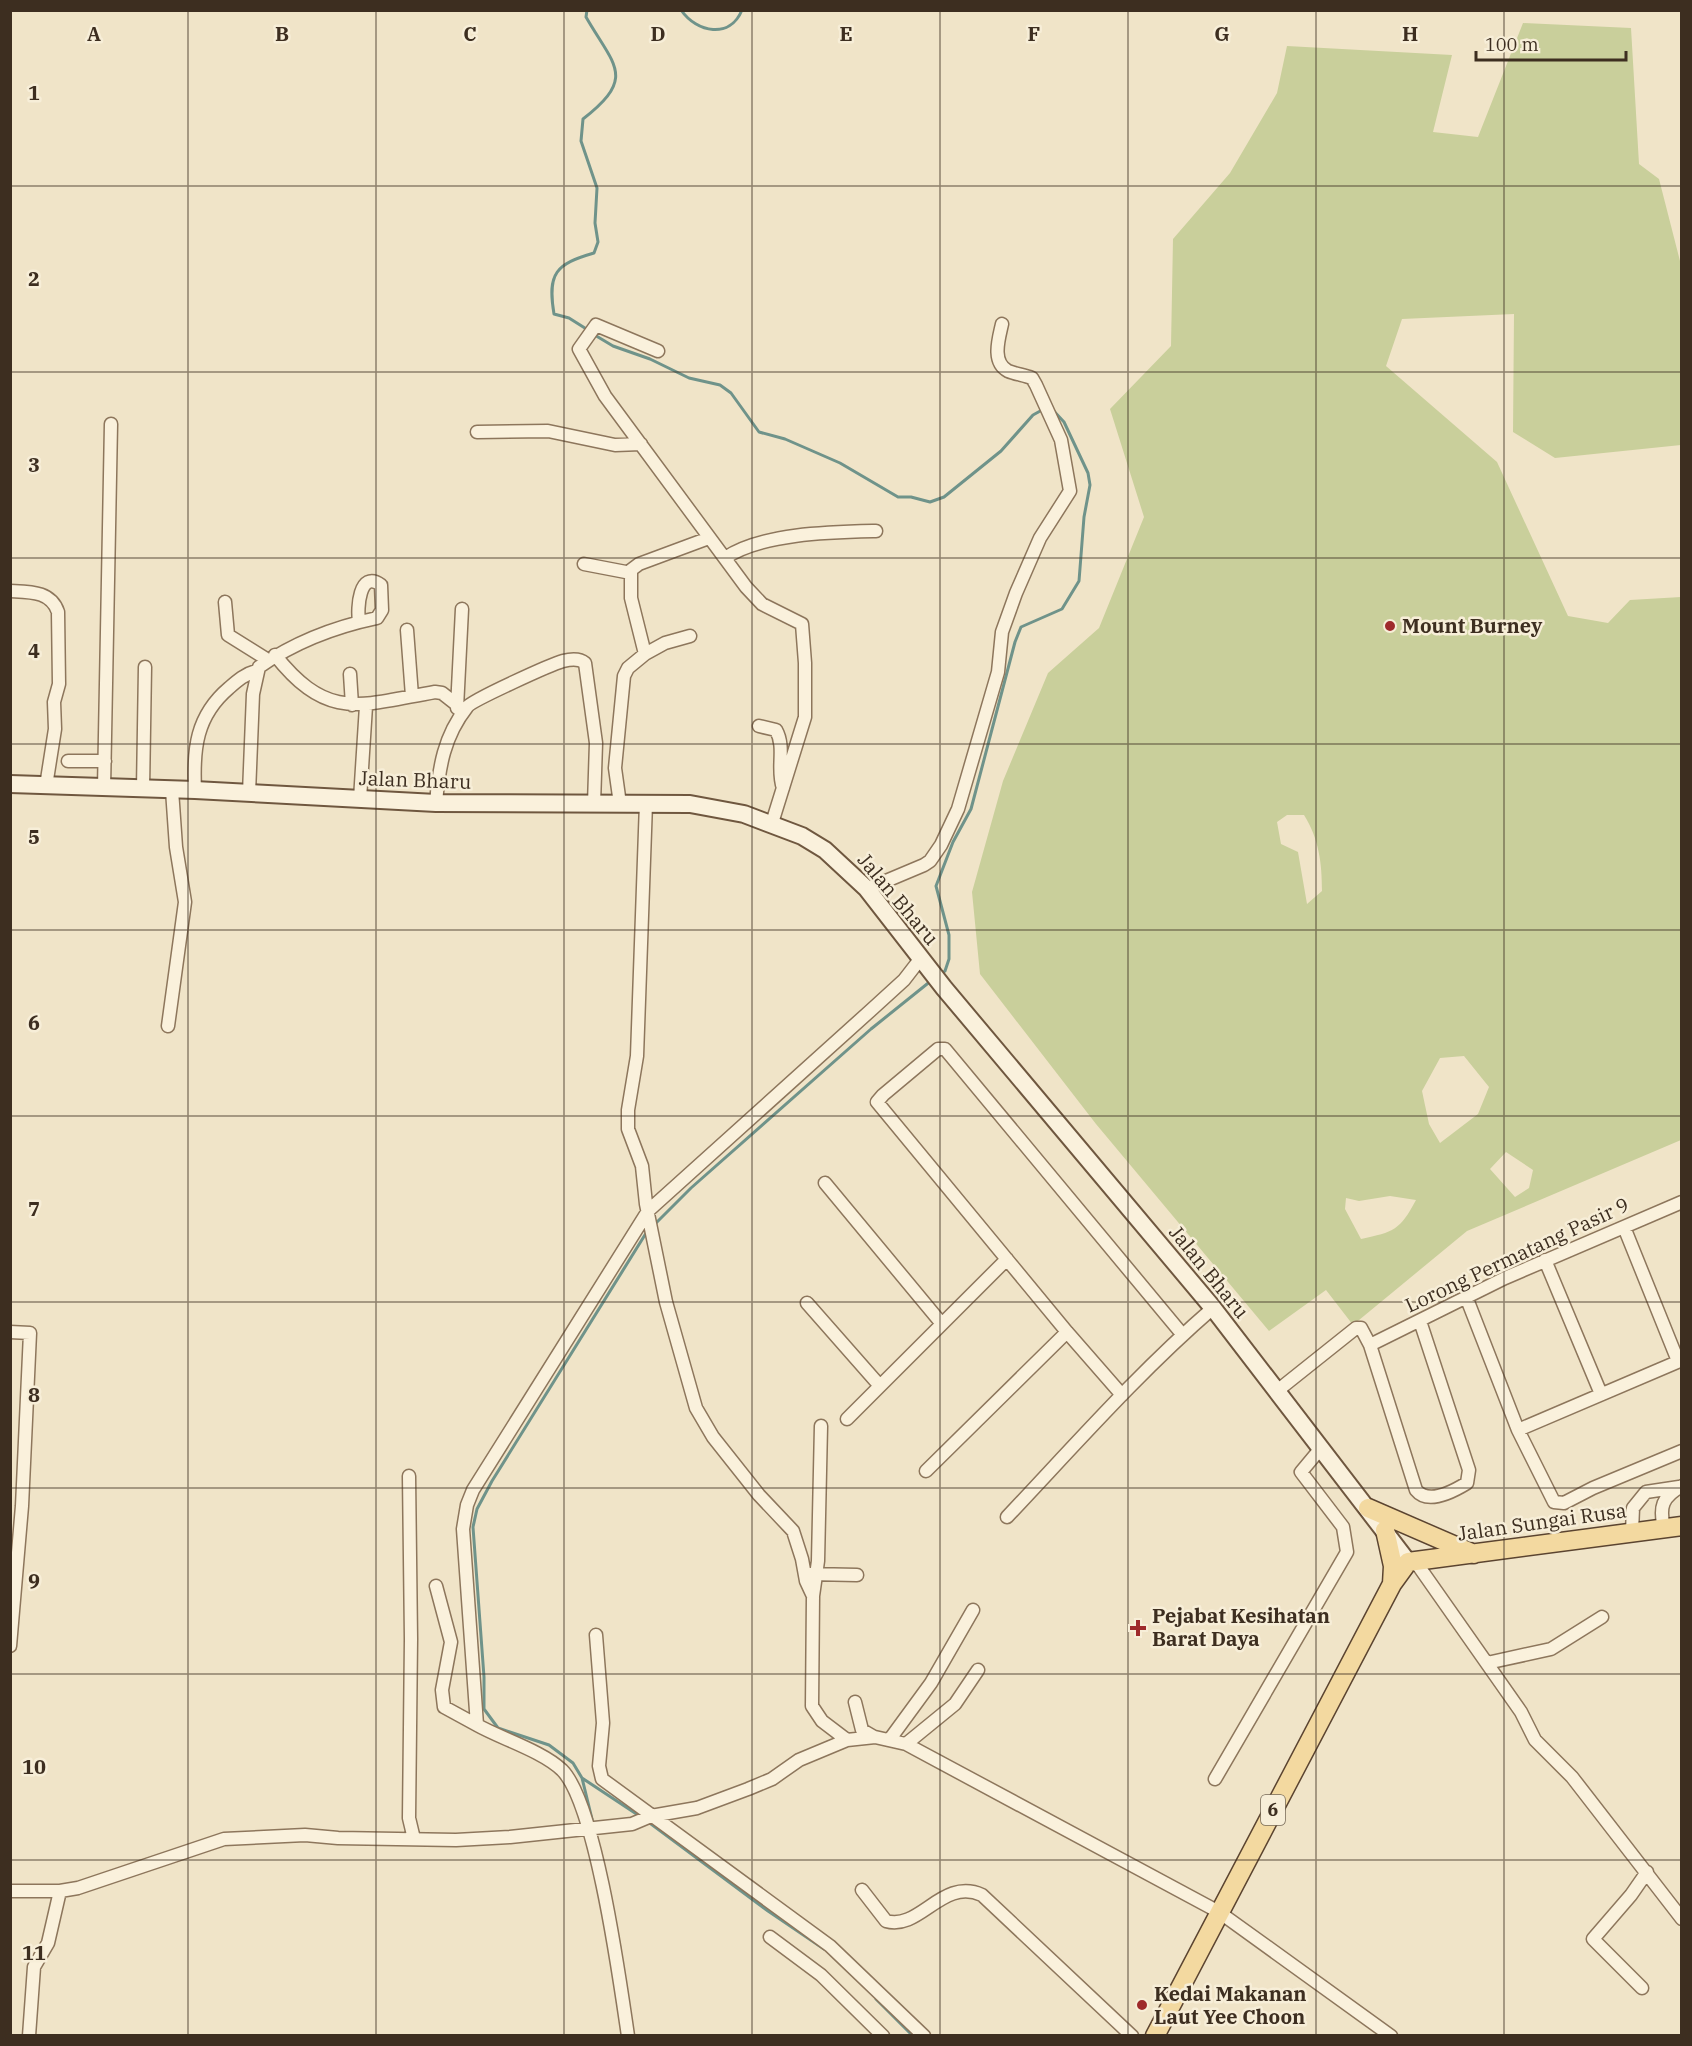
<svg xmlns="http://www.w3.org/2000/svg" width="1692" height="2046" viewBox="0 0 1692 2046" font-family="'IBM Plex Serif',serif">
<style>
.green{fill:#c9cf9b;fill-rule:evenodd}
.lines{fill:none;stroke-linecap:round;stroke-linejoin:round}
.stream{stroke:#6f938a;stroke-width:3}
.street-casing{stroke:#8d765c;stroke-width:15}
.secondary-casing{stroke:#6f573f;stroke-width:20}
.primary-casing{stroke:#5b4430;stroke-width:21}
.street{stroke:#faf1dc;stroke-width:12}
.secondary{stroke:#faf1dc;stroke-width:16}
.primary{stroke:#f3d9a0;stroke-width:18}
.grid{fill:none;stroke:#3d2e20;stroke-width:1.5;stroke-opacity:0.55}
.poi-dot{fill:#9e2a2b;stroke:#f7eed8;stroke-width:2}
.labels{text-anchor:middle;stroke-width:5;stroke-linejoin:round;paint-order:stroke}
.shield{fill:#f7eed8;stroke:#756857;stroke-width:1.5}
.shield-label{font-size:18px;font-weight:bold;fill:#3d2e20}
.poi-label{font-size:20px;font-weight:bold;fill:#3d2e20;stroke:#f7eed8;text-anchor:start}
.street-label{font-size:20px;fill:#3d2e20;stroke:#f7eed8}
.grid-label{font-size:20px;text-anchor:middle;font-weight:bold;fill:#3d2e20;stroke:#f7eed8;stroke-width:5;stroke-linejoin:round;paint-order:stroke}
</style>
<rect width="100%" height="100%" fill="#f0e4c8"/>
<path class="green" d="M1523,23L1631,28L1639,164L1659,179L1680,261L1681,445L1555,458L1513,432L1514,314L1402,319L1386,366L1497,462L1568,616L1608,623L1630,600L1681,597V1140L1467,1231L1353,1325L1326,1290L1269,1331L1096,1124L980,974L972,892L1003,781L1048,673L1099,628L1144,517L1110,409L1171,346L1173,239L1230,173L1277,93L1287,46L1452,55L1433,132L1478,137ZM1287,815H1304C1319,839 1322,863 1322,891L1307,904L1298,852L1281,844L1277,822ZM1464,1056L1489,1087L1478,1114L1440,1143L1429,1124L1422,1091L1440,1058ZM1506,1152L1533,1170L1529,1188L1515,1197L1490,1169ZM1390,1196L1416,1200C1400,1230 1394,1232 1361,1239L1345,1209L1346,1198L1359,1201Z"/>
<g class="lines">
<path class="stream" d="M587,10L586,17C614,66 637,77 583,119L581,141L597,188L595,223L598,242L594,253C556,264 547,273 554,314L569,318L588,330
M681,10C697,33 730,39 742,10
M593,334L613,346L650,359L689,378L720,385L731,393L759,432L785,439L840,463L898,497H911L930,502L944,497L1001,451L1033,415L1042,410
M939,975L945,971L949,959V935L936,886L953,842L971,809L1015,642L1021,627L1062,609L1079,581L1084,517L1090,485L1088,473L1064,422L1051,408
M655,1224L691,1188L871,1029L932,980
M582,1778L641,1817
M592,1819L582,1778L573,1763L549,1745L498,1728L484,1709V1677L473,1527L477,1509L492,1481L648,1230
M647,1821L768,1911L824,1949
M613,1910L620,1948
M876,1999L913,2036"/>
<defs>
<path id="street" d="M658,351L596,325L579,349L605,396L746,587L762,604L802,624L805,663V717L772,823
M477,432L548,431L615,445L641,444
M725,558C762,533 832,532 876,531
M584,564L631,573
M10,591C30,592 51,591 58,612L59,684L54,702L55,729L46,786
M225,602L228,635L268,660
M407,630L412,696
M645,654L665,643L690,636
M275,655C328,722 361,705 435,692L442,693L456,704
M350,674L352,705
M457,708L462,609
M759,726L776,730C786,748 776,769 783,788
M68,761H105
M104,788L111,424
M143,789L145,667
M195,790C193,749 196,716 229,688C238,680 245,674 256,671
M249,793L253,694L259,667C295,642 334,627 377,618L382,610L381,585C359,569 357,609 359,621
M360,799L366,706
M436,803C439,767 444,736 467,707C472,700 552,664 563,661C571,659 579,658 585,663L596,743L594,804
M646,803L637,1056L628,1110V1129L642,1166L646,1204L666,1302L696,1408L713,1437L759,1495L793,1531L802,1559L806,1581L813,1596
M620,804L615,768L624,676L628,668L645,654L631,598V570L639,564L709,538
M867,889L924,865L930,861L941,845L958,809L998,672L1002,632L1016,593L1040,538L1070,491L1061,440L1036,385L1032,378C1024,375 1015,374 1008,371C991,362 999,338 1002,324
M168,1026L185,902L176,847L172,790
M825,1183L942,1324
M1624,1227L1678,1361
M1545,1260L1601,1394
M1467,1299L1518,1430L1554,1502L1564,1503L1593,1488L1682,1451
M807,1303L880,1386
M10,1332L30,1333L22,1506L10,1646
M1370,1345L1505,1278L1682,1202
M1277,1391L1356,1328H1361L1370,1345L1416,1490C1428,1505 1454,1491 1467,1483L1469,1470L1420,1321
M1122,1395L1067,1332L877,1102L883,1095L938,1049H945L1182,1334
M847,1419L1007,1259
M821,1426L818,1561L813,1596L812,1706L822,1721L847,1740L875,1737L906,1744L1219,1912L1391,2036
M1518,1430L1682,1360
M926,1471L1067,1332
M409,1476L411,1639L409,1818L414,1839
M1007,1517C1074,1446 1139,1372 1213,1308
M1664,1528C1659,1507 1662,1497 1682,1486
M1632,1532L1633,1508L1646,1492L1679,1487
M1415,1561L1521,1712L1535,1740L1572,1777L1682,1919
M810,1574L857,1575
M436,1586L451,1642L442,1690L444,1707L477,1725
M596,1635L603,1723L599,1766L602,1779L830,1946L924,2036
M1487,1663L1551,1649L1602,1617
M855,1702L862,1730L874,1737
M890,1739L931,1683L973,1610
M906,1744L955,1704L978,1670
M1215,1779L1347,1552L1343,1527L1301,1472L1321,1448
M862,1890L886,1921C920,1931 942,1877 982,1895L1132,2036
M10,1891H60L78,1888L224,1839L305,1835L338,1838L456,1840L510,1837L632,1824L651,1816L697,1808L748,1789L772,1779L799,1760L847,1740
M770,1937L821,1975L883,2036
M1642,1988L1593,1939L1631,1895L1647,1872
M29,2036L34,1967L48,1943L60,1891
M628,2036C620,1982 596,1804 562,1770C542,1751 502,1739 477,1725L463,1529L467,1505L473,1490L648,1211L870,1011L904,980L921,958"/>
<path id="secondary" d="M10,784L195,790L436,803L690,804L744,814L802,836L825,850L867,889L944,988L1213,1308L1408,1562"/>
<path id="primary" d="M1368,1508L1474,1554
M1385,1530L1393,1566L1392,1584
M1155,2036L1392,1584L1408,1562L1682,1526"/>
</defs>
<use href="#street" class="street-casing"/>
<use href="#secondary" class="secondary-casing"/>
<use href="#primary" class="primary-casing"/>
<use href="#street" class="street"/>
<use href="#secondary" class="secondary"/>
<use href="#primary" class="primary"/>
</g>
<path class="grid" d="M188,10V2036M376,10V2036M564,10V2036M752,10V2036M940,10V2036M1128,10V2036M1316,10V2036M1504,10V2036M10,186H1682M10,372H1682M10,558H1682M10,744H1682M10,930H1682M10,1116H1682M10,1302H1682M10,1488H1682M10,1674H1682M10,1860H1682"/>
<g class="poi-dot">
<circle cx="1390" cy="626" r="6"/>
<path d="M1135 1619h6v6h6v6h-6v6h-6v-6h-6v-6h6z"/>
<circle cx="1142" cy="2005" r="6"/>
</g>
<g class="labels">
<rect class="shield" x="1261" y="1795" width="24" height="30" rx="4.5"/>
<g class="shield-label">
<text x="1273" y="1816">6</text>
</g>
<g class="poi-label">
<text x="1402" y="633">Mount Burney</text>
<text x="1152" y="1623">Pejabat Kesihatan<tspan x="1152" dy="23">Barat Daya</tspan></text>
<text x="1154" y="2001">Kedai Makanan<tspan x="1154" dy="23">Laut Yee Choon</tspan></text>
</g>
<g class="street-label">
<text transform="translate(415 780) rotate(2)" y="7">Jalan Bharu</text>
<text transform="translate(898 899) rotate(50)" y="7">Jalan Bharu</text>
<text transform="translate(1517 1255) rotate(-25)" y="7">Lorong Permatang Pasir 9</text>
<text transform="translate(1209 1272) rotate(51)" y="7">Jalan Bharu</text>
<text transform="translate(1542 1522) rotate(-8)" y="7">Jalan Sungai Rusa</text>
</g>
</g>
<g class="grid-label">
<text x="94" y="41">A</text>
<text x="282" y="41">B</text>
<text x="470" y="41">C</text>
<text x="658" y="41">D</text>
<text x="846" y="41">E</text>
<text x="1034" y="41">F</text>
<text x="1222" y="41">G</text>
<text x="1410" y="41">H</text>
<text x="34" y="100">1</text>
<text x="34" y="286">2</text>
<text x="34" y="472">3</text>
<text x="34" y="658">4</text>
<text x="34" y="844">5</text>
<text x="34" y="1030">6</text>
<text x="34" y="1216">7</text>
<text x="34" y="1402">8</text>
<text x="34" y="1588">9</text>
<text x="34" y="1774">10</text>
<text x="34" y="1960">11</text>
</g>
<rect width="1692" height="2046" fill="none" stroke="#3d2e20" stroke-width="24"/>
<path d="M1476 51v9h150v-9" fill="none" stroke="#3d2e20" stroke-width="3"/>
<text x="1485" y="51" font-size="18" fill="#3d2e20" stroke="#f7eed8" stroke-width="4.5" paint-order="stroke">100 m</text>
</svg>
